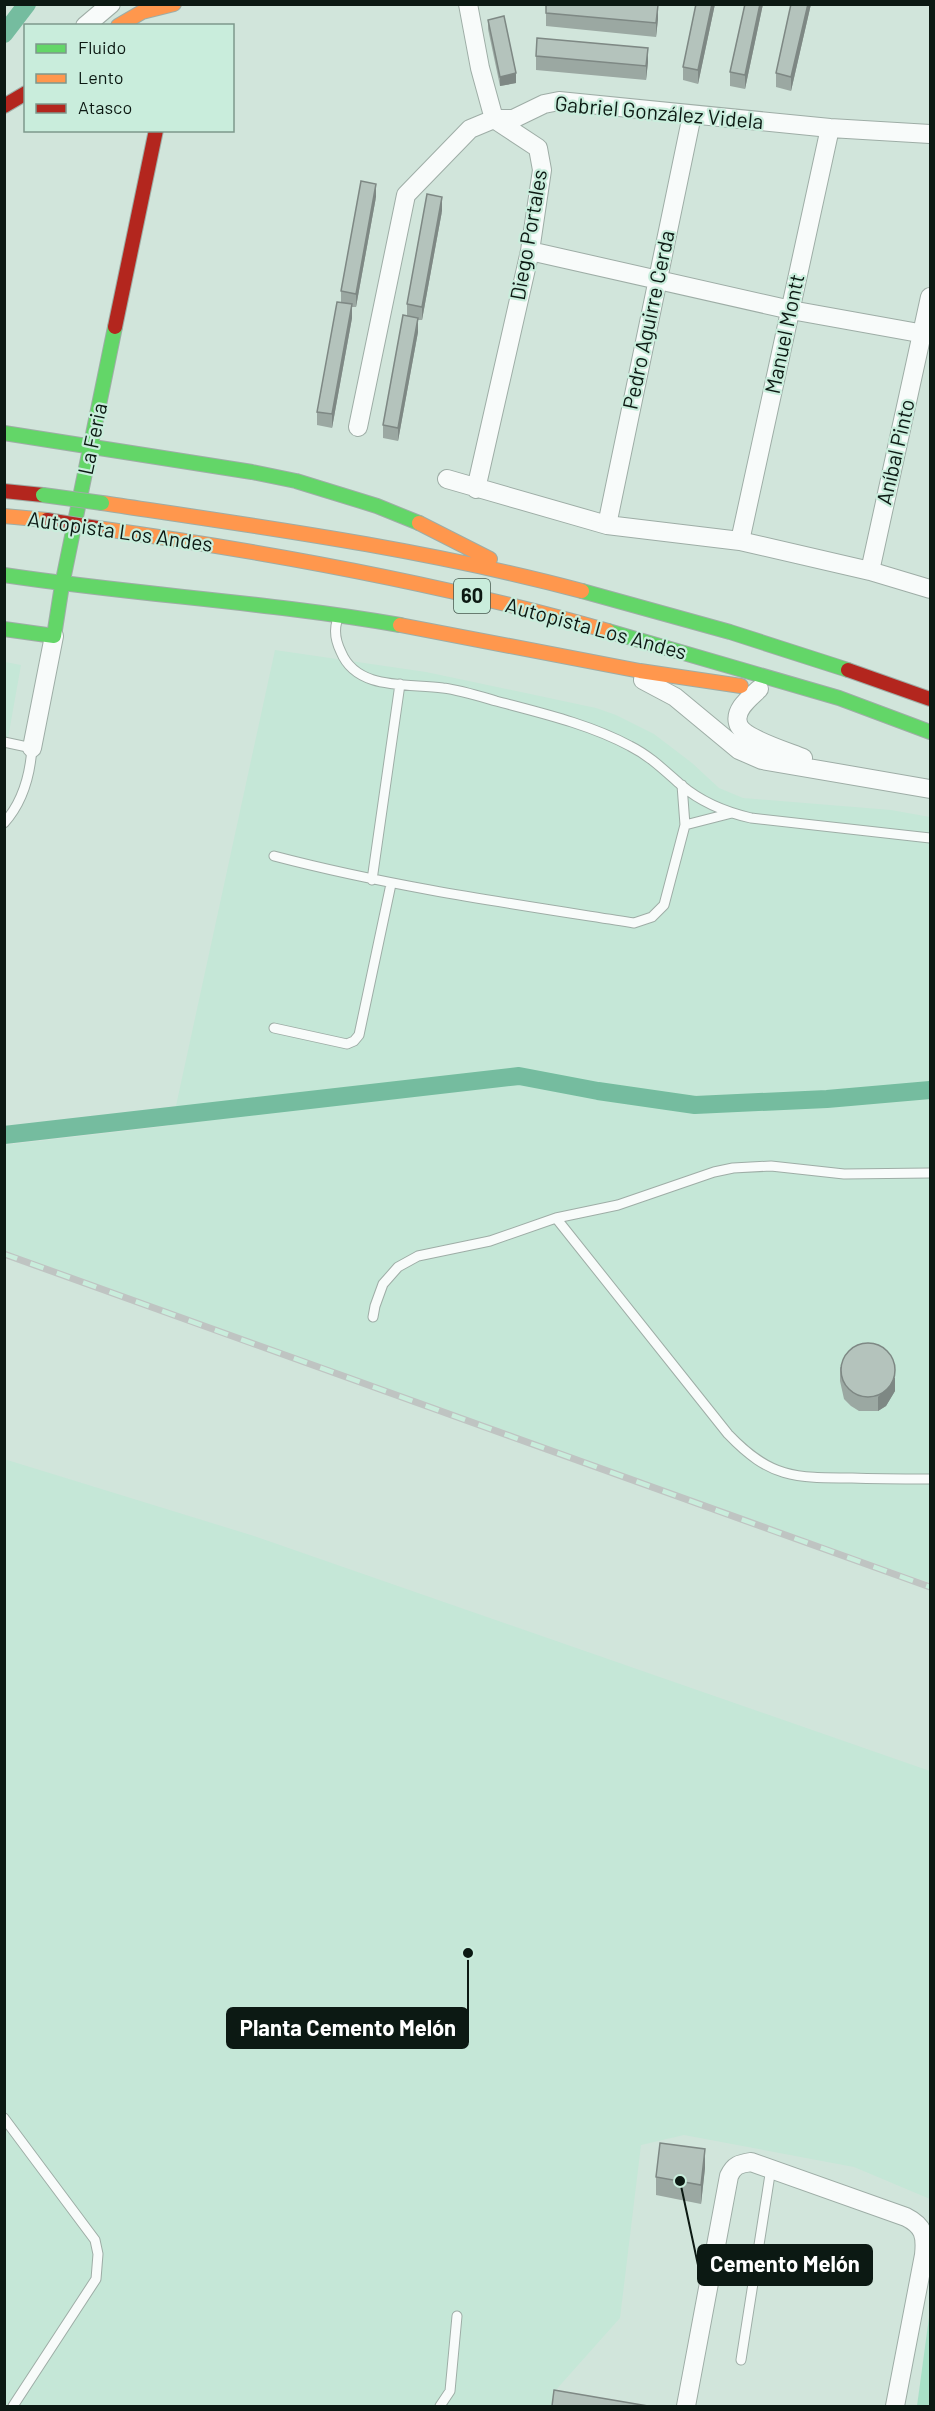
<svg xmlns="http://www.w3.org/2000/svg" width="935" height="2411" viewBox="0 0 935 2411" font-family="Barlow,sans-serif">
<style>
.built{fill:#c5e7d7}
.green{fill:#a8e0c7}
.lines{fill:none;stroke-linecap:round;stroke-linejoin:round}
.canal{stroke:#75bc9f;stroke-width:18}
.lane-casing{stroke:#9eada6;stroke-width:11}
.street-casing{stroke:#9eada6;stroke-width:20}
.fast-casing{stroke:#9eada6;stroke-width:16}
.slow-casing{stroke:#9eada6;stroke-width:16}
.jam-casing{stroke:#9eada6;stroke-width:16}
.lane{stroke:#f8fbfa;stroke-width:9}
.street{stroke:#f8fbfa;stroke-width:18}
.fast{stroke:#63d668;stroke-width:14}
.slow{stroke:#ff974d;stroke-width:14}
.jam{stroke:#b3261e;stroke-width:14}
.rail-casing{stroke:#bfc4c2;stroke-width:7}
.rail{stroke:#c9eddc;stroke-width:4.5;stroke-dasharray:14;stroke-linecap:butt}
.fast-bridge-casing{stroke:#9eada6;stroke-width:16;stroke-linecap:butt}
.jam-bridge-casing{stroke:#9eada6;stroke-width:16;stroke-linecap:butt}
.fast-bridge{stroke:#63d668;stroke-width:14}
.jam-bridge{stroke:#b3261e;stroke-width:14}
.wall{fill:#9ba8a2}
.shaded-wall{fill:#7e8884}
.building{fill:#b4c3bc;stroke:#7e8884;stroke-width:1.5}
.labels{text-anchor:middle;stroke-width:4.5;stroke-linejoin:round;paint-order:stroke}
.shield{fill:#c9eddc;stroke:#45594f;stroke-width:1.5}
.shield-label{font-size:20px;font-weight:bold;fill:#0c1913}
.street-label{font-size:21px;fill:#0c1913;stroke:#c9eddc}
.leader{fill:none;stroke:#0c1913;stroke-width:2}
.callout-dot{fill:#0c1913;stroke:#c9eddc;stroke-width:2}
.callout{fill:#0c1913;stroke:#0c1913;stroke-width:2}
.callout-label{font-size:22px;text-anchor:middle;font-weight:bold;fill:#fff}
</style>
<rect width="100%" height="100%" fill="#d1e5db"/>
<path class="built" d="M275,650L426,672L596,708L616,715L654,734L692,763L719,788L743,798L891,810L930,817V1583L5,1254V1145L169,1126L174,1115Z
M5,662L21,665L5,755Z
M4,1459L254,1536L930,1771V2199L854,2167L684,2135L641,2145L620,2318L554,2392L552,2406H5Z"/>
<path class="green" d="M930,2310V2406H917Z"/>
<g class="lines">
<path class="canal" d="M4,34L27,4
M4,1135L519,1076L598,1091L695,1105L827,1099L930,1090"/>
<defs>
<path id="lane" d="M337,621C334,631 336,642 341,652C357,691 408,683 443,688C460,690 479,696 496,701C541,713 589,724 630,746C650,756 665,771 681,785C701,802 725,812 751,818L930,838
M4,742L32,748C30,776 23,802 4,823
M682,785L685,825L732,813
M274,856C392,887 513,904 634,923L652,917L664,905L685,825
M372,880L400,684
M274,1028L347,1044L354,1041L359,1035L391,884
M556,1218L728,1434C770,1478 794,1478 852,1478C878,1479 904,1479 930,1479
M373,1317L375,1306L383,1284L398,1267L418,1256L490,1241L556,1218L618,1205L714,1172L733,1168L771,1166L844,1174L930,1173
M4,2118L95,2240L98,2254L96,2279L13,2406
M741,2360L771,2168
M440,2406L450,2391L457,2316"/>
<path id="street" d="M468,4L480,68L494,119L538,148L542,170L530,251L476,489
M85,26L111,4
M530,251L791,310L930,335
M358,427L406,195L470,129L494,119H513L544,104L559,101L830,128L930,134
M447,479L607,525L740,541L870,571L930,589
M607,525L692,115
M740,541L830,128
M870,571L930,297
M643,680L675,697L739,750L762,760L930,789
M759,689C751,697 734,709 738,723C741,738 789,752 803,758
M32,748L54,636
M686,2406L729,2176C734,2165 739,2164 751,2162L906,2217C924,2226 926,2236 924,2255L895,2406"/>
<path id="fast" d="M4,433L252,472L296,481L377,506L419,523
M4,575C136,595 269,602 400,625
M582,591L730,632L848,670
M4,629L54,636L62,585L115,327
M608,631L839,698L930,732"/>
<path id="slow" d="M118,26L142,12L174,4
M102,503C263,527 425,549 582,591
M4,516L47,520
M419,523L490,559
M97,528C269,552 440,583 608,631
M400,625L640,671L741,686"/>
<path id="jam" d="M4,106L26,93
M115,327L156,130
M4,491L43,495
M848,670L930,699"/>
</defs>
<use href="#lane" class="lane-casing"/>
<use href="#street" class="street-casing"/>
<use href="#fast" class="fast-casing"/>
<use href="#slow" class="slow-casing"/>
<use href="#jam" class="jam-casing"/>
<use href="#lane" class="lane"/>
<use href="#street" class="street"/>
<use href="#fast" class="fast"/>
<use href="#slow" class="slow"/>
<use href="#jam" class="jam"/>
<defs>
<path id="rail" d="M4,1254L930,1587"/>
</defs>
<use href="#rail" class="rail-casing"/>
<use href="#rail" class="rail"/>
<defs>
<path id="fast-bridge" d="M43,495L102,503"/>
<path id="jam-bridge" d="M47,520L97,528"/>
</defs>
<use href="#fast-bridge" class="fast-bridge-casing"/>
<use href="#jam-bridge" class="jam-bridge-casing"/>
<use href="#fast-bridge" class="fast-bridge"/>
<use href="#jam-bridge" class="jam-bridge"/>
</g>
<path class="wall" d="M715,4L698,84L683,80V67Z
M745,4H763L745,89L730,86V72Z
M811,4L791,91L776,87V73Z
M546,13L658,19L656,37L546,26Z
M488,20L516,83L500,86L488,29Z
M536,56L648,62L646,80L536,70Z
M376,197L356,307H352V318L332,428L317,425V412L341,302V291Z
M442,211L422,320H418V332L398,441L383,438V425L407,316V304Z
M840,1367L895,1391L886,1406L878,1411H859L851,1406L844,1399L840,1381Z
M705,2168L701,2204L656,2195V2177Z"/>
<path class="shaded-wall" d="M712,4H715L698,84V70Z
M760,4H763L745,89V75Z
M808,4H811L791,91V77Z
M658,5V19L656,37V23Z
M648,48V62L646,80V66Z
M516,73V83L500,86V77Z
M376,184V197L356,307V294Z
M442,197V211L422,320V307Z
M352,304V318L332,428V414Z
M418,318V332L398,441V428Z
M895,1377V1391L886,1406L878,1411V1397Z
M705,2149V2168L701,2204V2185Z"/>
<path class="building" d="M546,4L658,5L656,23L546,13Z
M696,4H712L698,70L683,67Z
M745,4H760L745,75L730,72Z
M791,4H808L791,77L776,73Z
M504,16L516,73L500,77L488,20Z
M537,38L648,48L646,66L536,56Z
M361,181L376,184L356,294L341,291Z
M427,194L442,197L422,307L407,304Z
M337,302L352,304L332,414L317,412Z
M403,315L418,318L398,428L383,425Z
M841 1370a27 27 0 1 1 54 0a27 27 0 1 1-54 0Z
M660,2143L705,2149L701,2185L656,2177Z
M554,2390L648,2406H552Z"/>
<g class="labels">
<rect class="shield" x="454" y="579" width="36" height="34" rx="4.5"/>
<g class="shield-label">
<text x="472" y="603">60</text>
</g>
<g class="street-label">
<text transform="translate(659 113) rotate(5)" y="7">Gabriel González Videla</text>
<text transform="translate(529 235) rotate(-80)" y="7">Diego Portales</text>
<text transform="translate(649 320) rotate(-78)" y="7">Pedro Aguirre Cerda</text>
<text transform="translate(785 334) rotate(-78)" y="7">Manuel Montt</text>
<text transform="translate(93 439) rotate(-78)" y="7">La Feria</text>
<text transform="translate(896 452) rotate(-77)" y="7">Aníbal Pinto</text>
<text transform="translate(120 532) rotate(8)" y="7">Autopista Los Andes</text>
<text transform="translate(596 629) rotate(15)" y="7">Autopista Los Andes</text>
</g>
</g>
<path class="leader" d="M468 1953L468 2028M680 2181L698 2265"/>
<g class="callout-dot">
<circle cx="468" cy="1953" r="6"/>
<circle cx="680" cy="2181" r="6"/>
</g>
<g class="callout">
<rect x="227" y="2008" width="241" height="40" rx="6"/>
<rect x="698" y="2245" width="174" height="40" rx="6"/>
</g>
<g class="callout-label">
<text x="348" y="2036">Planta Cemento Melón</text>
<text x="785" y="2272">Cemento Melón</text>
</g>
<rect width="935" height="2411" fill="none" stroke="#0c1913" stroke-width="12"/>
<rect x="24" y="24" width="210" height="108" fill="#c9eddc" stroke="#7d988c" stroke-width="1.5"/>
<rect x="36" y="44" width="30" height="9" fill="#63d668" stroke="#7d988c" stroke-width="1.5"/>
<text x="78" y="54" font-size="18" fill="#0c1913">Fluido</text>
<rect x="36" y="74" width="30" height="9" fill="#ff974d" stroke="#7d988c" stroke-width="1.5"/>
<text x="78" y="84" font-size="18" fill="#0c1913">Lento</text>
<rect x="36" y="104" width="30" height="9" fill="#b3261e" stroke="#7d988c" stroke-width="1.5"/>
<text x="78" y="114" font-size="18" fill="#0c1913">Atasco</text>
</svg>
